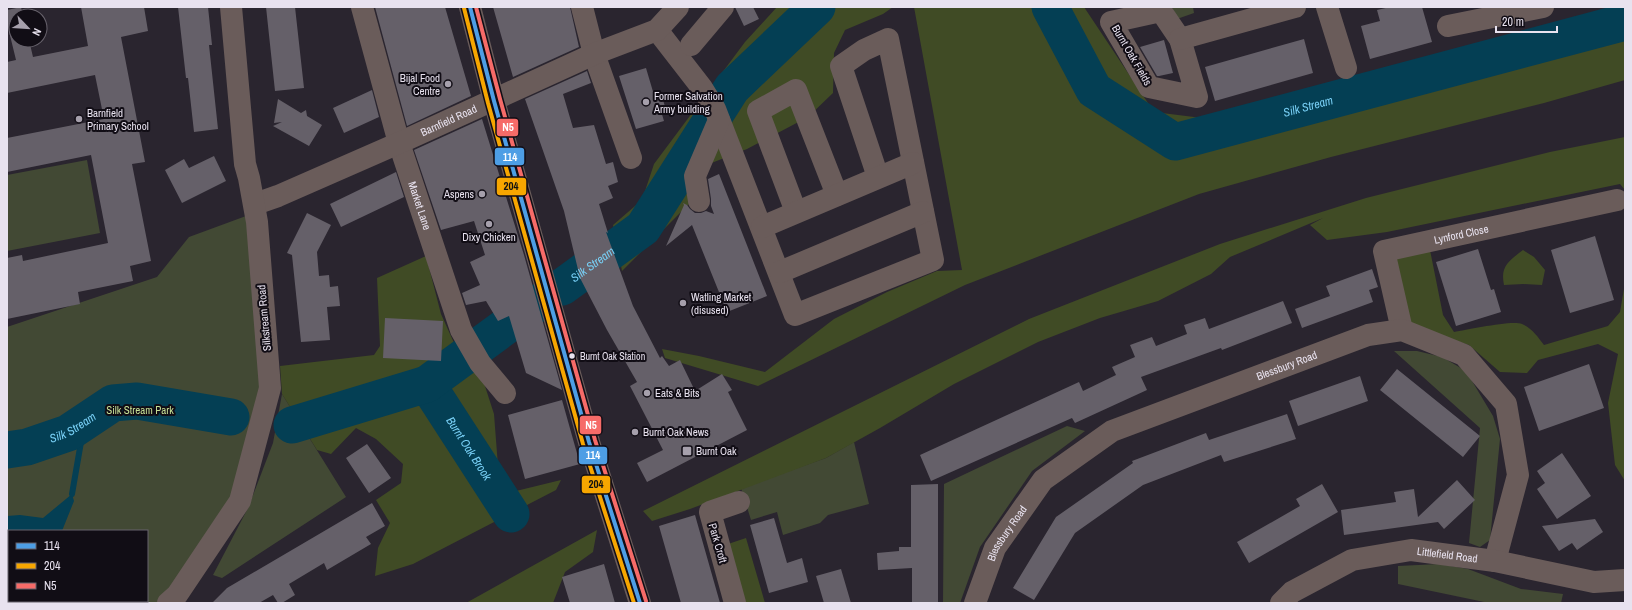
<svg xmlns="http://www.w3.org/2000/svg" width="1632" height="610" viewBox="0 0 1632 610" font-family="'Archivo Narrow',sans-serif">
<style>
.green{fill:#424934;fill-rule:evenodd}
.forest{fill:#404b25}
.water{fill:#043f54}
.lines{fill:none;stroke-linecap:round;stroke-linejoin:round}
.stream{stroke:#043f54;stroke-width:6}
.river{stroke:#043f54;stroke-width:37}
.building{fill:#656069}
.minor{stroke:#6a5c5a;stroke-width:22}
.bus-1-casing{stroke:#110d15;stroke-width:7}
.bus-2-casing{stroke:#110d15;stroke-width:7}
.bus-3-casing{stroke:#110d15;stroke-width:7}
.bus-1{stroke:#4d9ee5;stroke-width:4}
.bus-2{stroke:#f7a600;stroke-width:4}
.bus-3{stroke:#f66b68;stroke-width:4}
.poi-dot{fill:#a6a0ac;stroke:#110d15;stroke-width:1.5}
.bus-dot{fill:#e8e2ef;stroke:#110d15;stroke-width:1.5}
.labels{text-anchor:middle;stroke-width:4;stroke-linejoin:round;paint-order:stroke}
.bus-label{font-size:10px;fill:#e8e2ef;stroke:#110d15;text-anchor:start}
.street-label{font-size:11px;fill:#e8e2ef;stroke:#110d15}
.poi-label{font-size:11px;fill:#e8e2ef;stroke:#110d15;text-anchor:start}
.park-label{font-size:11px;fill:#c6df95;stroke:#110d15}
.water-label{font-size:12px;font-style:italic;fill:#78cff5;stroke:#110d15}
.line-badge{stroke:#110d15;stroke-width:1.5}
.badge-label{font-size:11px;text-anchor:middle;font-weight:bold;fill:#fff}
.pale-badge-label{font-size:11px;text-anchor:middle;font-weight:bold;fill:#111}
</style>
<rect width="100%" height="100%" fill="#2a252f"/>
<path class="green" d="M1172,7H1193L1194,13L1177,19Z
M87,160L100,233L7,251V175Z
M246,216L271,389L241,499L167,603H7V327L157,277L189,237ZM9,531H147V601H9Z
M1394,351H1417L1442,357L1466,371L1493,416L1500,439L1490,540L1480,547L1469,543L1480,428Z
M282,394L346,497L222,578L213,575L248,508L273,443Z
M1067,426L1085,431L1032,471L980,547L960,603H943L944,484Z
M854,442L869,504L828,515L820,523L783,535L777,512L751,520L741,488L826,458Z
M1439,564L1468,569L1521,589L1563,594L1561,603H1489L1398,584V566Z"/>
<path class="forest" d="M777,7H893L883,14L845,30L834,53L833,93L808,117L747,149L709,164L691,202L622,271L613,225L642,200L654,164L745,42Z
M914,7H1084L1154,112L1202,118L1625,11V80L1544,103L1331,157L1199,194L965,285L758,386L665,358L662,349L699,356L765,372L834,319L887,292L937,271L962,270Z
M1625,137V190L1620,184L1387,232L1327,240L1310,225L1323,218L1230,257L1211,274L1158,301L1100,318L1038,342L954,384L880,428L826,458L690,509L652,521L643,511L1029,319L1220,244L1366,198L1550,152Z
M1430,250L1443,315L1454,332C1468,330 1511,320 1522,324C1532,328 1538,337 1544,345L1608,326L1620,312L1625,283V481L1615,465L1608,403L1618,354L1598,344L1538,360L1527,373L1500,372L1469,345L1411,326L1394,256Z
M1523,250L1534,257L1545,270L1542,285L1523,284L1504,285C1500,266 1509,261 1523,250Z
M426,256L441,314L459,354L484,383L494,414L499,479L516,491L561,480L556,490L413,564L375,576L378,548L390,523L376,500L401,483L403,464L376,439L356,428L331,454L317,450L282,394L280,366L374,355L380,346L377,278Z
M597,530L593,552L565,572L553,603H466Z
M746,538L765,603H743L725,545Z"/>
<path class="water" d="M72,494L74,501L62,531H9V567H7V516L20,515L43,518Z"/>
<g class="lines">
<path class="stream" d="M539,302L562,287
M72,494L81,442L78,426"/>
<g class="river">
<path id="s1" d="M1050,7L1094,90L1175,142L1625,22"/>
<path id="s2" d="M562,287L643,228L732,88L817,7"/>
<path id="s3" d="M427,384L511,514"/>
<path d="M292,425L427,384L539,302"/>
<path id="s4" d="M7,450L27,447L68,433L113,403L137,401L231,417"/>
</g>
</g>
<path class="building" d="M21,7L23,16H16V40H29L33,57L88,46L81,7H144L148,31L121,37L145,162L132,164L151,261L130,266L133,281L78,292L80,304L7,319V258L22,255L23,261L108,243L91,155L7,172V138L104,119L95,75L7,93V62L16,60L7,23V10Z
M178,7H208L212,45H209L218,129L194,132L188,78H186Z
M266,7H295L304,88L275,91Z
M375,7H445L471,96L407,126Z
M493,7H570L579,47L513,77Z
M735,7H753L759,19L744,26Z
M1390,7H1422L1432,42L1370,59L1361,26L1380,21L1377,10Z
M1304,39L1313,73L1215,101L1205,67Z
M1164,40L1173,73L1159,76H1157L1140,47Z
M646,68L654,95L661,93L666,110L661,111L664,121L636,129L619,76Z
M587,71L591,83L563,94L573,128L594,125L606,164L613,162L618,182L608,186L613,198L599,204L608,233L606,232L633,306L660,358L662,356L669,366L680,360L695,391L722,374L732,390L728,392L747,430L647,482L637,463L663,450L630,386L637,382L607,330L580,278L564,211L525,99Z
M372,90L379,117L344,133L333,108Z
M278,99L301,113L306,110L307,116L322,125L309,146L273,126L282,122L274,123Z
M482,119L524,255L562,390L526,373L509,316L498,321L486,301L466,305L462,293L480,285L470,262L485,255L474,221L441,230L414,150Z
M214,156L226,181L182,203L165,170L184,159L189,168Z
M396,172L404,197L341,227L330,204Z
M719,174L767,296L727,312L692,225L666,246L684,205L683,203L687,205L690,209L695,213H701L706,211L714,214L711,206V199L708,179Z
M307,213L331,225L317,252L319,276L329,275L330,287L338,286L340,306L327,307L330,340L301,342L292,255L287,253Z
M1595,236L1614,300L1570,313L1551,250Z
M1478,249L1491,290L1494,289L1501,312L1456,326L1436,262Z
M1372,269L1378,287L1369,290L1373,302L1302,328L1295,309L1330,296L1326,286Z
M1283,301L1292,323L1222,350L1221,348L1141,377L1147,390L1075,423L1072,418L931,481L920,455L1079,382L1083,391L1116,375L1112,367L1135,357L1130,345L1152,337L1156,346L1187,334L1184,325L1205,318L1209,329Z
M385,318L443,321L441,361L383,358Z
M1589,364L1604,408L1539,431L1524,387Z
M1397,369L1480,436L1463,457L1380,390Z
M1360,376L1368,401L1298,426L1289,401Z
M562,400L580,464L525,479L508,415Z
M1287,414L1296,439L1224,462L1221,455L1143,485L1075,533L1034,600L1013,588L1056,517L1133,463L1132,461L1206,433L1209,440Z
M367,444L391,478L369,493L346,458Z
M1562,453L1591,496L1557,519L1537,489L1545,483L1537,471Z
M1457,480L1475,500L1444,529L1438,522L1344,535L1341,510L1396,502L1394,492L1414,489L1418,517Z
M938,484V603H912V568L878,570L877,553L899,551V547H911V485Z
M1322,484L1338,512L1249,563L1237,542L1300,506L1296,499Z
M372,503L385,526L366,537L371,544L327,570L324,563L289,584L295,595L282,603H278L273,595L259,603H212L227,588Z
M695,515L720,603H681L659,526Z
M774,518L787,563L802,558L808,582L769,593L750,525Z
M1595,519L1603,532L1577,550L1572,543L1559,551L1542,526Z
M604,564L615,603H570L562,577Z
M841,569L851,603H824L816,576Z"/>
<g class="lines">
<g class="minor">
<path id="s5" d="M362,7L399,143L461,330L480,363L505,393"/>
<path d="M470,7L494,101L589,442L640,603"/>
<path d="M582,7L594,54L631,158"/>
<path d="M1327,7L1346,68"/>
<path d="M1161,11L1180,39L1197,97L1149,87L1111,22Z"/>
<path d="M1448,26L1543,7"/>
<path d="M657,30L702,88L715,109L795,315L933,260L888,39L864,50L841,66L878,177"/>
<path d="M1180,39L1295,7"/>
<path d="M691,45L723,7"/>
<path d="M699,201L695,176L719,120"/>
<path id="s6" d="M255,204L278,196L399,143L594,54L657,30L678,7"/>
<path d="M796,212L758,111L796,90L837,195"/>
<path d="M762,227L913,163"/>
<path d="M780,272L923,212"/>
<path id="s7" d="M1402,330L1384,251L1617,200"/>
<path d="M168,603L177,595L240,501L270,388L257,222L249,178L245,164L231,7"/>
<path d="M735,603L710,512L739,502"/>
<path id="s8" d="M975,603L995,548L1043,480L1112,431L1368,335L1402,330L1464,355L1506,404L1518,475L1495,561"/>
<path id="s9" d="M1281,603L1292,592L1352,560L1411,550L1495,561L1594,582L1625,580"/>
</g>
<defs>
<path id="bus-1" d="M470,7L494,101L589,442L640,603"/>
<path id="bus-2" d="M464,8L488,103L583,444L634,603"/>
<path id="bus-3" d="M476,7L500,99L595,440L646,601"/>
</defs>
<use href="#bus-1" class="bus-1-casing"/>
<use href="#bus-2" class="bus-2-casing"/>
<use href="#bus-3" class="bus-3-casing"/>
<use href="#bus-1" class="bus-1"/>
<use href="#bus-2" class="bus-2"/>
<use href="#bus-3" class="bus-3"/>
</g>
<g class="poi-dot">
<circle cx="448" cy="84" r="4"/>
<circle cx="646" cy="102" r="4"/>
<circle cx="79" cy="119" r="4"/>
<circle cx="482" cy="194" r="4"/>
<circle cx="489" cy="224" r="4"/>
<circle cx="683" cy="303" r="4"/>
<circle cx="647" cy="393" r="4"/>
<circle cx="635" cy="432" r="4"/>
<rect x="682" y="446" width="10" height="10" rx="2"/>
</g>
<circle class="bus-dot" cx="572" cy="356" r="3.5"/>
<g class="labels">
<g class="bus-label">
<text x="580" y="360">Burnt Oak Station</text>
</g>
<g class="street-label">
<text transform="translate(1132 55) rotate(60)" y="4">Burnt Oak Fields</text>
<text dy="4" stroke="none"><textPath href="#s6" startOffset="211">Barnfield Road</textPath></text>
<text dy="4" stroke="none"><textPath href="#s5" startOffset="207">Market Lane</textPath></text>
<text dy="4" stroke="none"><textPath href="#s7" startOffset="160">Lynford Close</textPath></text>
<text transform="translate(264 318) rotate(-95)" y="4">Silkstream Road</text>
<text dy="4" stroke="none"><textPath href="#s8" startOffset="413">Blessbury Road</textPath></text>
<text dy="4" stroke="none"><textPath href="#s8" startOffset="77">Blessbury Road</textPath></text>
<text transform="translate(718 543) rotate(74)" y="4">Park Croft</text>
<text dy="4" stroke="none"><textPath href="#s9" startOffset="180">Littlefield Road</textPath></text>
</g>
<g class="poi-label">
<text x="440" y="82" text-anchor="end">Bijal Food<tspan x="440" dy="13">Centre</tspan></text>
<text x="654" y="100">Former Salvation<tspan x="654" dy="13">Army building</tspan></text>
<text x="87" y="117">Barnfield<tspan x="87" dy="13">Primary School</tspan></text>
<text x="474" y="198" text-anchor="end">Aspens</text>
<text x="489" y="241" text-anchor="middle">Dixy Chicken</text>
<text x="691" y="301">Watling Market<tspan x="691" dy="13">(disused)</tspan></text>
<text x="655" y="397">Eats &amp; Bits</text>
<text x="643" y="436">Burnt Oak News</text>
<text x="696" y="455">Burnt Oak</text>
</g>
<g class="park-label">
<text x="140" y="414">Silk Stream Park</text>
</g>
<g class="water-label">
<text dy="4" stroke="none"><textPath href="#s1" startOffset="328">Silk Stream</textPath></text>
<text dy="4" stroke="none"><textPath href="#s2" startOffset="38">Silk Stream</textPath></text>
<text dy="4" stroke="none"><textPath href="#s4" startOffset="70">Silk Stream</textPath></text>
<text dy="4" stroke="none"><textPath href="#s3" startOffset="77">Burnt Oak Brook</textPath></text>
</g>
</g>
<g class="line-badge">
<rect x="496" y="118" width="23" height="19" rx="4" fill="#f66b68"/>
<rect x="494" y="147" width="31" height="19" rx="4" fill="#4d9ee5"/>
<rect x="496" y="177" width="31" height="19" rx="4" fill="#f7a600"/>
<rect x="579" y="415" width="23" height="20" rx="4" fill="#f66b68"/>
<rect x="578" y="446" width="30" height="19" rx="4" fill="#4d9ee5"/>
<rect x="581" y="475" width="30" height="19" rx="4" fill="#f7a600"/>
</g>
<g class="badge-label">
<text x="508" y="131">N5</text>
<text x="510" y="161">114</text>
<text x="591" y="429">N5</text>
<text x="593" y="459">114</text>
</g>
<g class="pale-badge-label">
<text x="511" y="190">204</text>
<text x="596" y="488">204</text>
</g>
<rect width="1632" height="610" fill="none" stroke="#e8e2ef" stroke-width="16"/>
<rect x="8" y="530" width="140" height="72" fill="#110d15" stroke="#67626c"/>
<rect x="16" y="543" width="20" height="6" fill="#4d9ee5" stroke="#67626c"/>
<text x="44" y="550" font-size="12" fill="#e8e2ef">114</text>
<rect x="16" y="563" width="20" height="6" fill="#f7a600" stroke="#67626c"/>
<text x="44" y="570" font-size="12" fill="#e8e2ef">204</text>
<rect x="16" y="583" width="20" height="6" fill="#f66b68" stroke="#67626c"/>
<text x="44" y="590" font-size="12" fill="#e8e2ef">N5</text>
<g transform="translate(28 28) rotate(115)"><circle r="19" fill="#110d15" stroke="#67626c"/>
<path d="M0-3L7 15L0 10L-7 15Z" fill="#a6a0ac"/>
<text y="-6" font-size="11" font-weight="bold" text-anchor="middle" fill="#e8e2ef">N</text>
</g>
<path d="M1496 26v6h61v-6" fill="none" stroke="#e8e2ef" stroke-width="2"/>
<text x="1502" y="26" font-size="12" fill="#e8e2ef" stroke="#110d15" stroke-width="3" paint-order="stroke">20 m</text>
</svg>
